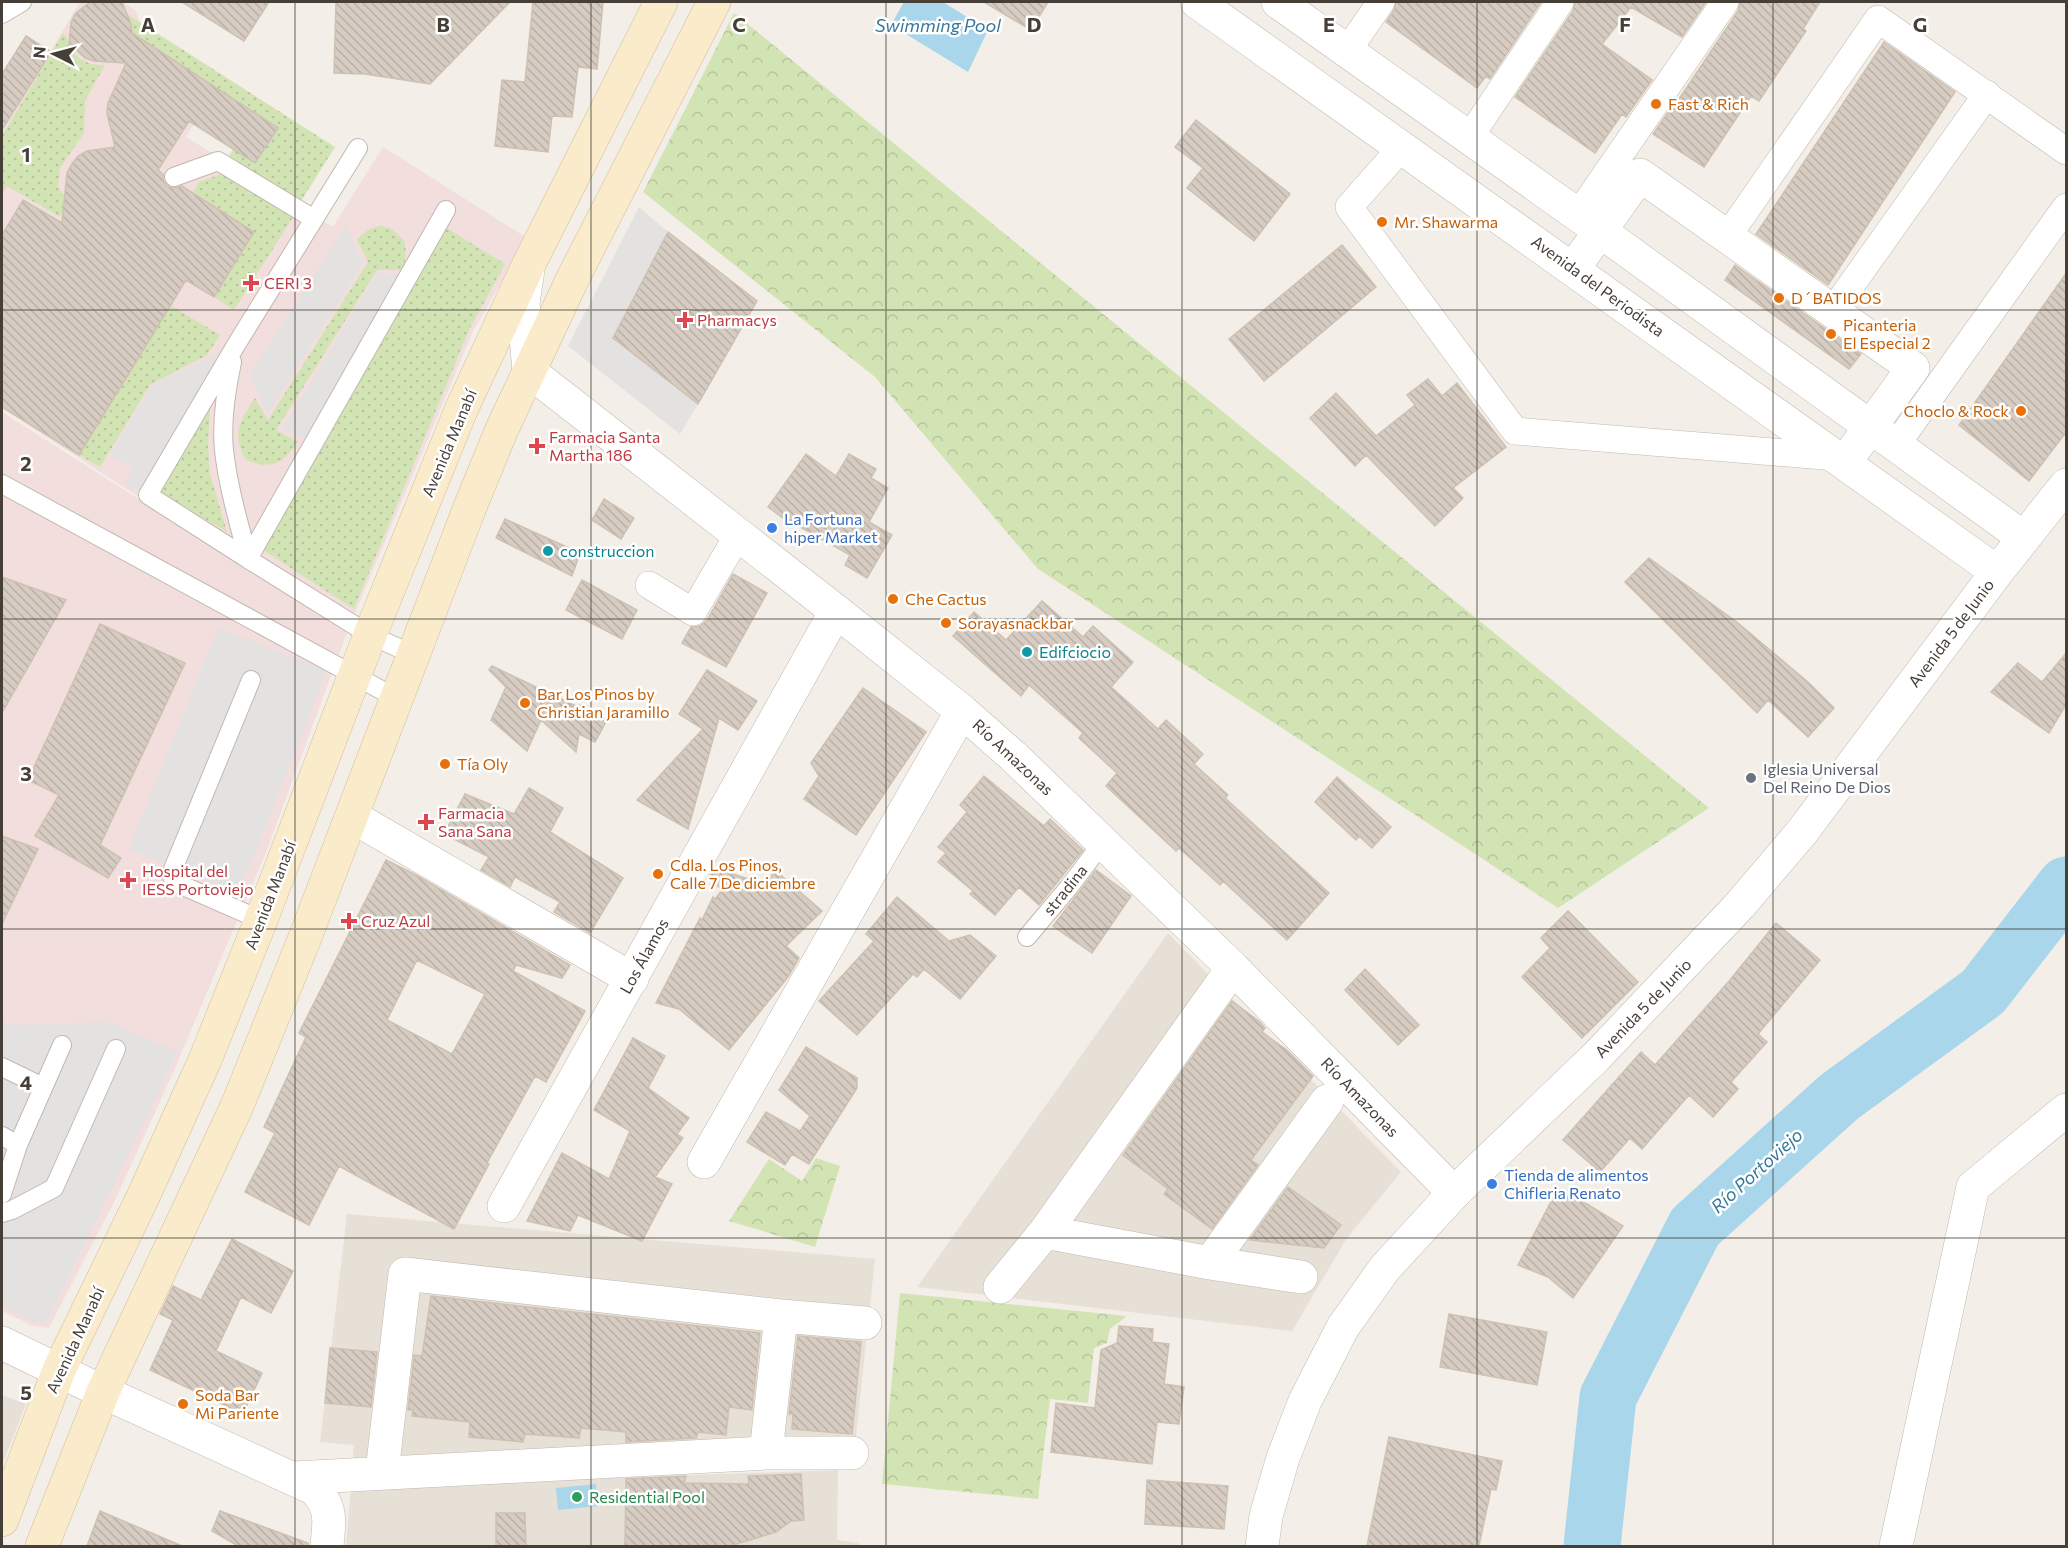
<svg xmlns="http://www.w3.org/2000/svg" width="2068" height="1548" viewBox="0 0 2068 1548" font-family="Commissioner,sans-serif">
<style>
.residential{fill:#e6e0d7}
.medical{fill:#f2dedd}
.grass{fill:url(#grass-dots)}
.forest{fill:url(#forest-crowns)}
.parking{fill:#e4e2e0}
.water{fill:#a9d6eb}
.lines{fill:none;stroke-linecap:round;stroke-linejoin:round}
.river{stroke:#a9d6eb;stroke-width:57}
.building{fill:url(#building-back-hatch);stroke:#cec1b2;stroke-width:1.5;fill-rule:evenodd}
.service-casing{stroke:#c1b8af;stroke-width:20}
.pedestrian-casing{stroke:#c1b8af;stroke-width:28}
.minor-casing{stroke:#c1b8af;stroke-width:34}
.tertiary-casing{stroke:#c1b8af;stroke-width:34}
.secondary-casing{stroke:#cfbd9b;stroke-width:34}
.service{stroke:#fff;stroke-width:18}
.pedestrian{stroke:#fff;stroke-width:27}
.minor{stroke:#fff;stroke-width:33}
.tertiary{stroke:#fff;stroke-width:33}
.secondary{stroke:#faebcb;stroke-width:33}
.grid{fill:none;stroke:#463f37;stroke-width:1.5;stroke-opacity:0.55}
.food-dot{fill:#e8710a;stroke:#fff;stroke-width:2}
.health-dot{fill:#e0444e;stroke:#fff;stroke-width:2}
.shop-dot{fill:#3f7fe0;stroke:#fff;stroke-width:2}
.culture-dot{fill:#0f9aa8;stroke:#fff;stroke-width:2}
.worship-dot{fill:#6b7280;stroke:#fff;stroke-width:2}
.leisure-dot{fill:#2e9e5b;stroke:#fff;stroke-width:2}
.labels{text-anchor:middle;stroke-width:5;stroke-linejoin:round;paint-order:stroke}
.food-label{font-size:16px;fill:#c56008;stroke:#fff;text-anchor:start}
.health-label{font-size:16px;fill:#be3a42;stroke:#fff;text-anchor:start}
.street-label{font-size:16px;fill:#463f37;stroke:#fff}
.shop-label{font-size:16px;fill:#366cbe;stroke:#fff;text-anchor:start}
.culture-label{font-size:16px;fill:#0d838f;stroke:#fff;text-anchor:start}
.worship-label{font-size:16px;fill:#5b616d;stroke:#fff;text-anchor:start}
.leisure-label{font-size:16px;fill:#27864d;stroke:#fff;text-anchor:start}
.water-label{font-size:18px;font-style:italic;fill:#35789b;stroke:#fff}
.grid-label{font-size:20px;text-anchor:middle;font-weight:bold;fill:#463f37;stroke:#fff;stroke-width:5;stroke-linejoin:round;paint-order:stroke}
</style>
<defs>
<pattern id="grass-dots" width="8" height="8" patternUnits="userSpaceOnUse" patternTransform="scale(1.5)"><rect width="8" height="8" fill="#d3e4b4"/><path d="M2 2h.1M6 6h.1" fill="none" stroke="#b6c59b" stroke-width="1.8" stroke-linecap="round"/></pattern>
<pattern id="forest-crowns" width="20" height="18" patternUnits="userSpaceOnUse" patternTransform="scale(1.5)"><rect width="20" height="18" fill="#d3e4b4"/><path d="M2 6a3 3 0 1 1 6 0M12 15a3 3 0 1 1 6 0" fill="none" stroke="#b6c59b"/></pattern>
<pattern id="building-back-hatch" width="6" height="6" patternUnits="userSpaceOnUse" patternTransform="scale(1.5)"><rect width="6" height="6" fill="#d7ccc2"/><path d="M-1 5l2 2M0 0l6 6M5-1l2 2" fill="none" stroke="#bab0a7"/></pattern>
</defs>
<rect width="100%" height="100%" fill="#f3efe8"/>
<path class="residential" d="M1168,933L1401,1172L1347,1238L1292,1331L917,1287Z
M347,1214L875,1259L853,1464L351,1480L354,1445L320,1442Z
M2,1395L26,1404L2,1466Z
M838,1470L837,1540L858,1543L860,1546H346L351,1487Z"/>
<path class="medical" d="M80,2H123L136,11L143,33L220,80L186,137L333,227L383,147L527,238L474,329L347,632L267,850L173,1073L116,1198L49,1328L33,1326L2,1311V412L297,600L2,408V132Z"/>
<path class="grass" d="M127,14L335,147L298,206L226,161L233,149L255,163L278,128L132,33Z
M63,33C68,37 67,39 69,45C75,60 91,66 105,65L85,101L84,133L60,168L58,186L68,205L60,217L7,186L2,194V136Z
M227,172L295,214L234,310L214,297L254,232L193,192L199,182Z
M380,226L390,228L404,240L406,252L404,270H377L276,430L298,442C282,464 273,470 246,460C231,433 239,422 255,398L268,420L368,262L357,239L369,229Z
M445,227L505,264L469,330L354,609L263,550Z
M170,305L220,335L207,355L150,385L100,467L79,455Z
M210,407L208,447L210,474L227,532L159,492Z"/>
<path class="forest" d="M734,13L1709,808L1558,908L1038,569L875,377L643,192Z
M816,1158L840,1166L815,1247L729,1221L769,1159L802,1181Z
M900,1293L1127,1316L1110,1329L1107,1343L1094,1348L1088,1403L1050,1399L1038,1499L882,1484Z"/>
<path class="parking" d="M639,207L668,232L613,338L698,404L680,434L568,346Z
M346,225L363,263L267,415L250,375Z
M377,273L418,276L323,442L281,431Z
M236,345L145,495L125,483L133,468L110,454L151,386Z
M218,628L327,671L239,894L129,849Z
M2,1021L11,1025L108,1022L178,1052L47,1321L33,1322L2,1306Z"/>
<path class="water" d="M904,2H943L988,30L968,72L891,25Z
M596,1484L598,1506L558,1510L556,1488Z"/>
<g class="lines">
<path class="river" d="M1592,1546L1608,1397L1695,1227L1839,1097L1983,992L2066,885"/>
</g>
<path class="building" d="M90,2H122L131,24L132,33L278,128L255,163L189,121L158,170L163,174V180L167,186L173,188L182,186L254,232L214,297L186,280L79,455L2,407V235L23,200L62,223L67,173L72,164L78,156L87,151L115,147L107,113L108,103L126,63L94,61L85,58L69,43L71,23L75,14Z
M182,2H269L244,41Z
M336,2H510L430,84L365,74L334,73Z
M533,2H603L597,69L578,67L572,117L552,116L548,152L495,146L502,80L525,82Z
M984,2H1048L1031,30Z
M1396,2H1541L1490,79L1486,76L1477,88L1386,22L1394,10Z
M1575,2H1706L1682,37L1631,7L1602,44L1652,80L1626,117L1622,114L1595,153L1515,97L1573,11Z
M1740,2H1820L1803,29L1806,31L1759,101L1751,96L1704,167L1653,134L1678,98L1679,99L1738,11Z
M26,36L51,52L2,130V74Z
M1884,42L1955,92L1828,285L1756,234Z
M1196,120L1290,194L1254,241L1187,188L1203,168L1175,147Z
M668,232L757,301L698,404L613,338Z
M1342,245L1376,287L1264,381L1229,339Z
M1735,265L1861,354L1849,369L1725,280Z
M2067,272V431L2029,481L1959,425Z
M1428,379L1442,396L1457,383L1506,447L1453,488L1463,498L1435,526L1366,455L1355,466L1310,418L1336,393L1376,436L1415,405L1407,395Z
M806,454L836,476L849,454L876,469L871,478L888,488L869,522L892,535L867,578L845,565L850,555L795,524L794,526L768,507Z
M604,499L634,518L621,539L592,520Z
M505,519L580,553L572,576L496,538Z
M1649,558L1738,623L1809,683L1834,708L1808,737L1768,700L1757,713L1625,582Z
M733,574L767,593L726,667L682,643L691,627L700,626L707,620Z
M2,577L66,600L2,713Z
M582,580L637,610L622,639L566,610Z
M1042,601L1083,637L1093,626L1133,662L1111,687L1158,729L1166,720L1203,754L1194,764L1228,795L1225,798L1329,893L1287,940L1223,881L1220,885L1179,848L1176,851L1106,786L1117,773L1079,738L1083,733L1029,685L1021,696L953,636L974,612L1006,640Z
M100,624L185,663L100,845L121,858L108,878L35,836L59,795L28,780Z
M2067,652V703L2049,733L1991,692L2018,663L2042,682Z
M492,666L578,707L580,705L607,720L595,742L579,734L576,752L541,720L527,751L491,720L506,687L489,670Z
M707,670L757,701L738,730L719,718L688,829L637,800L703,729L679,714Z
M863,688L926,732L856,835L804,799L819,776L811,763Z
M984,776L1044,826L1050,819L1083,850L1039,905L1019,887L995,915L970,894L973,891L938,862L946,853L938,847L967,812L960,805Z
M1337,777L1391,827L1372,848L1359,836L1356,840L1315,802Z
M529,788L563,808L550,832L623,878L590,933L554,912L560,902L515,877L510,887L481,870L489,857L444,834L465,794L514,814Z
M2,836L38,849L2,924Z
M386,860L416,875L570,965L562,978L516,965L513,971L585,1011L546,1082L535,1076L487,1163L489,1164L454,1229L339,1166L309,1225L245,1192L275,1133L264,1127L306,1037L299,1033ZM417,960L485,994L452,1054L387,1020Z
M714,868L764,884L776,871L822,911L786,946L799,958L788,977L729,1050L679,1009L656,1003L700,918L702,920L713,897L715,899L722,890L709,878Z
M1096,870L1131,896L1092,953L1053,926Z
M897,897L949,941L970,935L996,956L960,999L924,969L917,977L913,974L857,1035L819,1001L874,941L866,934Z
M1568,911L1638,982L1582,1038L1522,977L1550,948L1541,938Z
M1776,923L1820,960L1758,1034L1767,1042L1731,1082L1738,1089L1713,1117L1689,1095L1642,1149L1630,1138L1600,1172L1563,1140L1641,1052L1655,1065L1730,980Z
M1365,969L1419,1025L1398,1045L1345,990Z
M1232,1001L1260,1022L1265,1028L1262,1032L1288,1051L1313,1076L1251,1160L1258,1165L1212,1229L1164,1194L1168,1189L1123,1155Z
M633,1038L665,1056L648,1088L689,1118L677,1134L683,1138L655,1177L672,1184L642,1241L578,1215L570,1231L527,1221L562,1153L609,1179L630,1131L594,1110Z
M806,1047L857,1078V1088L809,1164L792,1154L785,1165L747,1142L766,1112L800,1131L810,1116L779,1090Z
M1288,1187L1341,1225L1324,1248L1250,1240Z
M1556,1192L1587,1204L1623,1226L1573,1298L1548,1277L1518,1265Z
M232,1239L293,1271L271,1313L241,1297L216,1351L262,1373L243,1414L150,1370L173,1320L160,1314L173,1286L201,1300Z
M431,1296L760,1333L752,1410L729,1407L726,1435L698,1432L696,1438L626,1442V1432L581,1428L579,1438L525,1434L523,1442L469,1437L470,1422L412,1416L413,1410H408L414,1355L422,1356Z
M1449,1314L1547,1332L1537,1385L1440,1367Z
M1119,1326L1153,1329L1152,1342L1169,1344L1164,1384L1184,1387L1179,1424L1157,1422L1152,1464L1051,1452L1056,1403L1095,1408L1101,1350L1117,1343Z
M798,1336L861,1342L852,1434L792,1429L793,1414H789Z
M330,1348L377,1352L371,1407L325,1403Z
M1389,1437L1502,1461L1496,1490L1491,1489L1479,1546H1367Z
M801,1474L804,1520L791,1521L776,1532L730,1546H625L626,1479L686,1476L684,1483L749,1484L748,1476Z
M1147,1480L1228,1486L1224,1529L1145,1524Z
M100,1511L182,1546H87Z
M220,1511L308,1543L309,1546H238L212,1531Z
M496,1513H525L526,1546H496Z"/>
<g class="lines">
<defs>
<path id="service" d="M2,14L22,2
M174,177L218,161L314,219
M232,362C226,390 221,420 224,450C228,487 239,523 248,559
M2,484L396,698
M248,559L148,495L236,345L358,148
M414,655L370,635L248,559L446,210
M251,680L171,874L173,879L179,884L261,920
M1027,937L1069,887L1103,842
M2,1067L43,1087
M2,1136L18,1145
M2,1194L18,1145L62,1045
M2,1213L12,1210L54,1188L116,1049"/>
<path id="pedestrian" d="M1347,51L1381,2
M1469,138L1560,2
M1402,147L1349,207L1515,431L1836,457
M1578,215L1725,2
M1727,237L1878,19L2066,151
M1832,312L1987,94
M1896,445L2066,207
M649,585L693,612L738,535"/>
<path id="minor" d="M528,269L523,303L529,371L836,611L962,711L1013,756L1233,968L1454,1193
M1573,269L1640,175L1913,368L1845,462
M353,817L632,979
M704,1162L962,711
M504,1206L836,611
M1045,1232L1210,1263L1301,1277
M1210,1263L1327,1101
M1000,1287L1045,1232L1233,968
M2,1343L103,1392L315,1489C333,1510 329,1521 327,1546
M766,1453L781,1316
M382,1472L405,1274L781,1316L865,1323
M294,1478L766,1453H852
M1896,1546L1973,1187L2066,1110"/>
<path id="tertiary" d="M1197,2L1997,572
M1278,2L1578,215L2024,538
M1262,1546L1266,1516L1283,1458L1305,1401L1343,1327L1385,1268L1454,1193L1596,1057L1740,905L1802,832L1997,572L2066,485"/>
<path id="secondary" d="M2,1520L59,1370L142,1199L205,1060L261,920L370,635L461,410L528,266L661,2
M42,1546L103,1392L237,1106L304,940L470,507L502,429L573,278L714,2"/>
</defs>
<use href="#service" class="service-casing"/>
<use href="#pedestrian" class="pedestrian-casing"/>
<use href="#minor" class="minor-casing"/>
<use href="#tertiary" class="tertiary-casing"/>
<use href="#secondary" class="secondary-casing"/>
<use href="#service" class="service"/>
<use href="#pedestrian" class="pedestrian"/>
<use href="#minor" class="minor"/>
<use href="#tertiary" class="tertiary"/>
<use href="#secondary" class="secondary"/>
</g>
<path class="grid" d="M295,2V1546M591,2V1546M886,2V1546M1182,2V1546M1477,2V1546M1773,2V1546M2,310H2066M2,619H2066M2,929H2066M2,1238H2066"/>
<g class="food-dot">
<circle cx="1656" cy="104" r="6"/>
<circle cx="1382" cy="222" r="6"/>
<circle cx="1779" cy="298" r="6"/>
<circle cx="1831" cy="334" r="6"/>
<circle cx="2021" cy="411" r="6"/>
<circle cx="893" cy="599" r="6"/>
<circle cx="946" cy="623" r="6"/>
<circle cx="525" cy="703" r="6"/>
<circle cx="445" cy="764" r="6"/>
<circle cx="658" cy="874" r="6"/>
<circle cx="183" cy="1404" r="6"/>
</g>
<g class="health-dot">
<path d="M248 274h6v6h6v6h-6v6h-6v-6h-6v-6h6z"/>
<path d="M682 311h6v6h6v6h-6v6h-6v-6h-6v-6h6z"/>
<path d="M534 437h6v6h6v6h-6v6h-6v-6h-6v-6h6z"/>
<path d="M423 813h6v6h6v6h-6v6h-6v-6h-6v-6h6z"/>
<path d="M125 871h6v6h6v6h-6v6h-6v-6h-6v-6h6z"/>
<path d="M346 912h6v6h6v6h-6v6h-6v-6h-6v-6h6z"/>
</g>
<g class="shop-dot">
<circle cx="772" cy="528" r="6"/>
<circle cx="1492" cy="1184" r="6"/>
</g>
<g class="culture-dot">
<circle cx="548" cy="551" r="6"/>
<circle cx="1027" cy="652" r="6"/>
</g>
<circle class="worship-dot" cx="1751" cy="778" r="6"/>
<circle class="leisure-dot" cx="577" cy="1497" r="6"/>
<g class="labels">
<g class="food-label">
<text x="1668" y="110">Fast &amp; Rich</text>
<text x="1394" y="228">Mr. Shawarma</text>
<text x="1791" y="304">D´BATIDOS</text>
<text x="1843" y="331">Picanteria<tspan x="1843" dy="18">El Especial 2</tspan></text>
<text x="2009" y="417" text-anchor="end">Choclo &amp; Rock</text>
<text x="905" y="605">Che Cactus</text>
<text x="958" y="629">Sorayasnackbar</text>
<text x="537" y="700">Bar Los Pinos by<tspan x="537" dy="18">Christian Jaramillo</tspan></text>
<text x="457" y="770">Tía Oly</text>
<text x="670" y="871">Cdla. Los Pinos,<tspan x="670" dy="18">Calle 7 De diciembre</tspan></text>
<text x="195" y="1401">Soda Bar<tspan x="195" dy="18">Mi Pariente</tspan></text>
</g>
<g class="health-label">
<text x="264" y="289">CERI 3</text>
<text x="697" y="326">Pharmacys</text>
<text x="549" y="443">Farmacia Santa<tspan x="549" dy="18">Martha 186</tspan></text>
<text x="438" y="819">Farmacia<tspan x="438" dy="18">Sana Sana</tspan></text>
<text x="142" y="877">Hospital del<tspan x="142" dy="18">IESS Portoviejo</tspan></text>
<text x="361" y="927">Cruz Azul</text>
</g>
<g class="street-label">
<text transform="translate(1598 286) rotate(36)" y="6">Avenida del Periodista</text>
<text transform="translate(449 443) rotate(-67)" y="6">Avenida Manabí</text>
<text transform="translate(1951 633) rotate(-53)" y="6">Avenida 5 de Junio</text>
<text transform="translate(1013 757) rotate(43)" y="6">Río Amazonas</text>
<text transform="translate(1065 890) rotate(-51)" y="6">stradina</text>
<text transform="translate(270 895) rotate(-69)" y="6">Avenida Manabí</text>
<text transform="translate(644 956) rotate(-61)" y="6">Los Álamos</text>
<text transform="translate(1643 1008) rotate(-46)" y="6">Avenida 5 de Junio</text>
<text transform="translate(1360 1097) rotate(46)" y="6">Río Amazonas</text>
<text transform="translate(75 1340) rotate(-65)" y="6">Avenida Manabí</text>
</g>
<g class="shop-label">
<text x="784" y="525">La Fortuna<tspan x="784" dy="18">hiper Market</tspan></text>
<text x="1504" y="1181">Tienda de alimentos<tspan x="1504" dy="18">Chifleria Renato</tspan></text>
</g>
<g class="culture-label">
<text x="560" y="557">construccion</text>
<text x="1039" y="658">Edifciocio</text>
</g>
<g class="worship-label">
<text x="1763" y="775">Iglesia Universal<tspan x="1763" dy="18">Del Reino De Dios</tspan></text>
</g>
<g class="leisure-label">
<text x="589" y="1503">Residential Pool</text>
</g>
<g class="water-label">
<text x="938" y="32">Swimming Pool</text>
<text transform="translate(1757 1171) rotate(-42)" y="6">Río Portoviejo</text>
</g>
</g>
<g class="grid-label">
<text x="148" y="32">A</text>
<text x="443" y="32">B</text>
<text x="739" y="32">C</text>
<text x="1034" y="32">D</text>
<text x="1329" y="32">E</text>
<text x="1625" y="32">F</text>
<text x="1920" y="32">G</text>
<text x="26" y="162">1</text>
<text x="26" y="471">2</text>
<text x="26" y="781">3</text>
<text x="26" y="1090">4</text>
<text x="26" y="1400">5</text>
</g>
<rect width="2068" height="1548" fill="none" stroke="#463f37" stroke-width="6"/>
<g transform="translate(54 54) rotate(276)" stroke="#ffffff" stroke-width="4.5" paint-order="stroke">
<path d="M0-4.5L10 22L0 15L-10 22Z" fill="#463f37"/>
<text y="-9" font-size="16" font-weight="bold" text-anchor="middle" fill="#463f37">N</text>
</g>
</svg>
